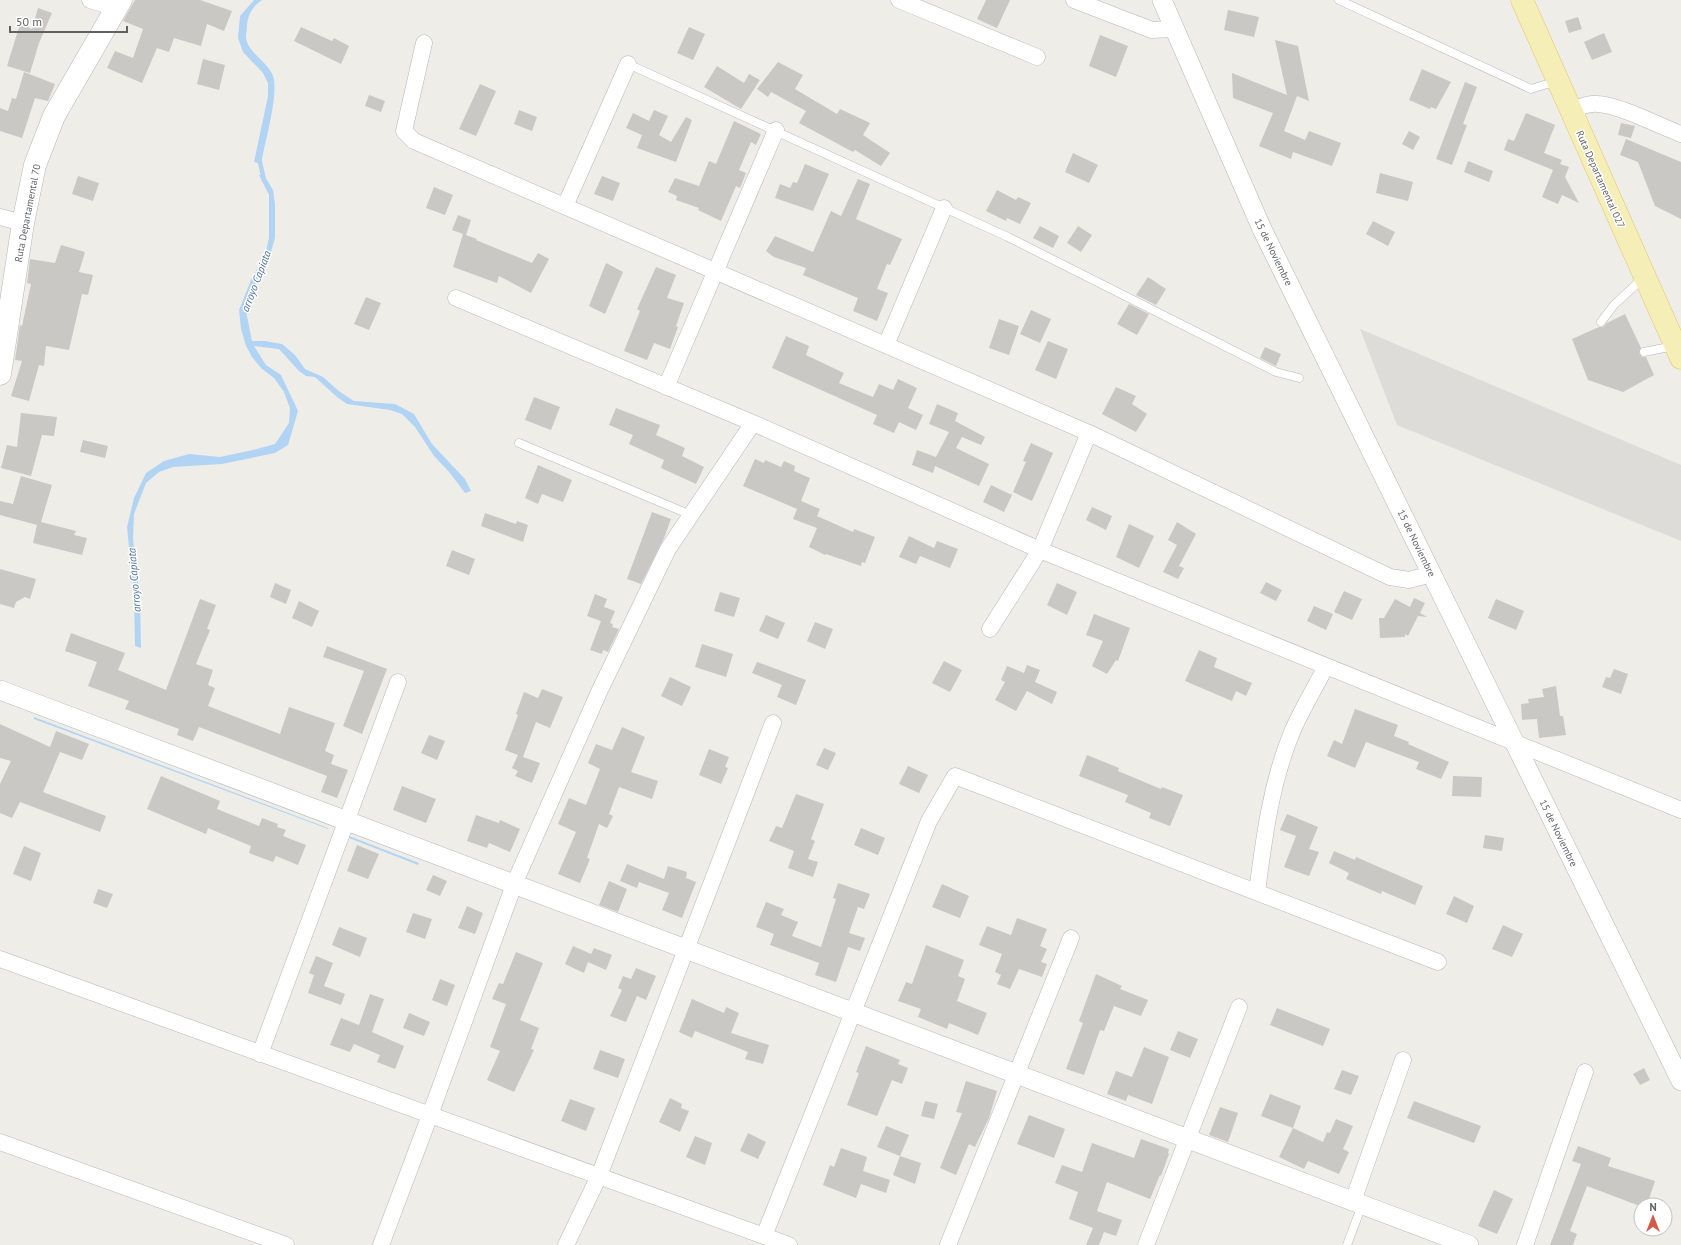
<svg xmlns="http://www.w3.org/2000/svg" width="1681" height="1245" viewBox="0 0 1681 1245" font-family="'PT Sans',sans-serif">
<style>
.industrial{fill:#dedcd9}
.water{fill:#b2d4f4}
.lines{fill:none;stroke-linecap:round;stroke-linejoin:round}
.stream{stroke:#b2d4f4;stroke-width:4.5}
.building{fill:#cac8c4}
.service-casing{stroke:#b4b6ba;stroke-width:9}
.minor-casing{stroke:#b4b6ba;stroke-width:17}
.tertiary-casing{stroke:#b4b6ba;stroke-width:20}
.secondary-casing{stroke:#b3b5b9;stroke-width:23}
.primary-casing{stroke:#dfc66f;stroke-width:23}
.service{stroke:#fff;stroke-width:8}
.minor{stroke:#fff;stroke-width:16}
.tertiary{stroke:#fff;stroke-width:19}
.secondary{stroke:#fff;stroke-width:22}
.primary{stroke:#f5eeb6;stroke-width:22}
.labels{text-anchor:middle;stroke-width:3;stroke-linejoin:round;paint-order:stroke}
.street-label{font-size:10px;fill:#5f6165;stroke:#fff}
.water-label{font-size:11px;font-style:italic;fill:#5075a5;stroke:#fff}
</style>
<rect width="100%" height="100%" fill="#efede7"/>
<path class="industrial" d="M1360,329L1681,465V541L1397,425Z"/>
<path class="water" d="M254,0H262C253,6 248,14 247,25C247,29 246,33 246,37C247,54 271,62 274,80C277,101 265,142 261,164L254,162L268,96V83L263,73L243,52L238,38L240,16Z
M259,175H264L273,190L275,204V238L268,262L255,285L246,311L252,341H265L282,344L295,355L305,369L323,377L340,392L354,401L395,404L414,414L432,444L465,479L471,491L465,493L450,473L434,456L415,427L402,414L390,410L347,404L337,397L315,377L306,376L299,371L279,349L254,346L266,365L281,375L298,411L288,445L275,453L222,464L173,467L159,472L146,483L134,514L133,539L140,598L141,648L135,646L134,596L127,527L134,498L146,473L164,461L189,454L220,457L257,449L275,444L289,423L290,408L284,392L274,378L261,368L252,357L246,346L241,329L239,310L251,280L265,255L269,238V195Z
M34,717L328,828V829L34,719Z
M349,836L419,863L418,865L349,838Z"/>
<g class="lines">
<path class="stream" d="M259,158L264,180"/>
</g>
<path class="building" d="M135,0H200L232,11L224,31L207,24L201,46L174,38L169,52L157,48L142,83L107,68L115,51L133,58L143,29L123,21Z
M986,0H1010L997,28L977,19Z
M38,8L52,13L39,43L30,73L7,66L20,24L32,29Z
M1228,10L1259,17L1254,37L1224,30Z
M1578,17L1582,29L1569,33L1565,21Z
M301,27L332,41L334,38L349,46L341,64L294,41Z
M689,27L705,34L693,60L677,53Z
M1604,33L1612,52L1592,60L1584,42Z
M1100,35L1128,46L1116,77L1089,66Z
M1275,40L1298,46L1309,101L1297,96L1284,131L1305,140L1309,131L1341,143L1332,166L1293,152L1291,159L1259,146L1273,113L1233,98L1232,73L1287,95Z
M203,59L225,65L219,90L197,84Z
M778,62L803,75L795,89L837,114L840,109L870,123L863,135L890,153L881,166L855,150L853,152L799,123L806,111L771,92L768,97L757,89Z
M717,66L744,83L749,74L760,80L741,109L704,87Z
M1422,69L1451,82L1436,109L1431,107L1430,109L1409,100Z
M24,72L55,84L48,101L35,98L22,138L0,131V108L8,111L12,98L16,99Z
M1465,82L1477,87L1463,124L1467,125L1452,165L1436,159Z
M480,84L496,91L476,136L459,129Z
M369,95L385,101L381,112L365,106Z
M519,110L537,117L532,131L514,124Z
M654,110L668,116L659,135L671,142L686,117L692,120L676,162L637,148L642,135L626,128L633,113L649,121Z
M1526,113L1555,125L1544,153L1562,160L1560,164L1569,167L1565,177L1579,203L1562,195L1558,204L1542,197L1553,170L1504,150L1508,139L1514,141Z
M734,121L761,134L756,145L751,142L739,170L746,173L740,188L736,186L721,221L698,210L699,208L676,200L677,196L668,192L675,178L699,186L709,161L716,164Z
M1621,123L1635,126L1631,138L1618,135Z
M1409,131L1420,137L1413,150L1402,144Z
M1626,139L1681,162V219L1655,206L1638,162L1620,155Z
M1073,153L1098,165L1089,183L1065,172Z
M1468,161L1493,171L1489,182L1464,172Z
M805,164L829,174L813,211L775,198L780,184L790,188L793,182L797,183Z
M1380,173L1413,182L1408,201L1376,193Z
M78,176L99,183L93,201L72,194Z
M602,176L620,183L613,201L594,194Z
M858,179L870,184L856,219L902,239L890,265L887,264L877,289L888,293L877,321L853,311L858,298L803,275L806,268L774,257L766,251L775,236L813,252L831,211L841,216Z
M434,187L453,195L445,215L426,208Z
M997,190L1016,200L1018,197L1031,203L1020,224L1007,218L1006,221L986,211Z
M458,215L471,220L466,235L477,239L476,240L532,263L538,253L549,259L531,293L499,276L497,283L453,267L463,234L452,230Z
M1373,221L1395,232L1388,246L1366,234Z
M1040,226L1059,236L1053,248L1033,238Z
M1078,226L1092,235L1081,252L1067,243Z
M61,245L85,252L79,272L93,275L88,295L82,294L69,350L46,346L44,366L39,365L29,401L11,396L22,361L15,360L20,325L22,326L31,284L27,283L30,259L55,263Z
M606,263L623,272L605,314L589,306Z
M656,267L676,275L667,298L684,303L676,326L678,327L670,349L654,343L647,360L624,351L640,311L637,309Z
M1148,277L1166,289L1156,305L1136,295Z
M366,297L381,303L369,330L354,324Z
M1129,304L1149,314L1137,335L1117,324Z
M1031,310L1051,319L1040,343L1020,334Z
M1625,314L1641,348L1639,353L1642,357H1646L1654,375L1623,392L1588,380L1572,339L1599,327H1603L1607,323Z
M999,319L1019,326L1009,355L989,348Z
M786,336L809,346L806,355L844,373L839,383L873,397L879,384L893,390L898,379L917,388L908,408L923,415L916,430L899,422L894,433L873,424L877,415L772,368Z
M1048,341L1068,349L1056,379L1035,370Z
M1265,347L1281,354L1276,366L1260,358Z
M1116,387L1136,396L1132,404L1147,414L1136,432L1102,414Z
M534,397L560,407L551,430L525,420Z
M937,404L958,413L955,421L985,437L981,445L962,437L956,448L989,464L979,486L935,466L933,473L912,465L917,450L936,457L949,432L929,424Z
M616,408L660,425L656,435L685,448L682,456L704,467L696,484L661,468L664,460L629,444L633,435L609,425Z
M21,413L57,417L54,436L42,435L31,476L1,468L7,445L17,447Z
M83,440L108,446L105,458L80,452Z
M1031,443L1053,453L1032,501L1013,492L1026,462L1023,461Z
M755,459L764,463L765,460L781,467L784,461L795,466L794,471L810,478L801,501L820,509L817,516L853,532L854,529L875,537L865,563L862,562L861,566L826,554L825,555L809,547L817,528L793,519L797,509L743,486Z
M538,465L572,480L563,502L542,494L538,504L525,498Z
M21,476L52,485L41,522L76,531L74,535L87,538L82,555L33,543L37,525L0,515V501L13,504Z
M991,485L1012,495L1004,512L983,502Z
M1092,507L1112,516L1106,530L1086,520Z
M652,512L671,519L664,538L641,584L627,579Z
M485,513L516,524L517,521L528,525L523,542L481,526Z
M1177,522L1196,534L1179,566L1184,568L1178,579L1163,572L1177,545L1168,540Z
M1129,524L1154,536L1139,568L1116,557Z
M909,536L934,548L937,541L958,549L950,568L920,556L916,564L899,557Z
M452,550L475,559L469,575L446,566Z
M0,569L36,579L30,599L25,597L16,602L14,608L0,604Z
M1266,582L1282,590L1276,601L1260,593Z
M275,583L291,590L286,604L270,597Z
M1057,583L1077,592L1067,615L1047,605Z
M1344,591L1362,599L1352,620L1334,612Z
M720,592L740,598L734,617L714,611Z
M595,594L607,599L604,607L615,611L610,623L613,624L612,627L619,629L608,652L603,650L602,654L590,650L601,621L587,616Z
M1414,598L1425,603L1420,613L1427,617L1418,616L1408,636L1405,634V637L1380,638L1379,618H1384L1395,599L1410,607Z
M200,599L216,605L207,629L210,630L196,664L213,670L208,685L215,688L208,706L280,734L289,707L335,723L325,751L334,755L331,764L348,770L337,798L321,792L327,776L199,727L193,741L177,735L179,729L125,709L129,701L88,686L97,662L65,651L71,633L125,653L118,670L166,690Z
M1496,599L1524,611L1516,630L1488,618Z
M299,601L319,611L312,627L292,618Z
M1314,606L1333,614L1326,630L1307,621Z
M1094,614L1130,628L1118,661L1116,660L1107,674L1092,666L1103,641L1086,635Z
M766,615L785,623L778,639L759,631Z
M815,622L833,629L825,649L807,641Z
M702,644L733,654L726,677L695,667Z
M327,646L387,669L362,734L343,726L364,671L323,657Z
M1199,650L1217,658L1214,667L1252,683L1246,696L1236,691L1232,701L1185,681Z
M944,661L962,670L950,692L932,683Z
M757,662L806,680L796,705L777,697L782,685L752,673Z
M1027,665L1040,670L1035,682L1057,692L1052,704L1027,691L1016,711L995,700L1005,682L1001,680L1007,666L1024,673Z
M1614,669L1628,674L1621,694L1602,687L1606,677L1610,678Z
M670,677L691,687L682,706L661,696Z
M1556,686L1560,716H1563L1566,735L1539,738L1537,719L1522,720L1521,704L1529,703L1528,699L1544,697L1542,689Z
M542,689L563,697L550,728L536,722L523,757L540,763L532,783L515,776L518,771L512,768L518,755L505,750L518,715L516,714L524,692L538,698Z
M1355,709L1398,725L1394,736L1409,742L1408,744L1449,762L1441,779L1416,769L1419,762L1366,742L1355,768L1327,756L1334,740L1342,744Z
M0,724L50,747L56,731L89,744L82,760L60,752L43,792L106,816L100,832L20,802L12,818L0,813V784L11,761L0,758Z
M622,727L645,737L631,772L658,781L652,799L619,787L609,814L613,816L607,828L599,824L587,858L590,859L580,883L558,874L576,832L558,824L569,798L586,805L600,769L588,763L596,744L612,750Z
M429,735L445,741L437,760L421,753Z
M824,748L836,753L828,770L816,765Z
M709,749L729,757L725,767L728,768L721,784L699,775Z
M1087,755L1119,768L1118,771L1161,789L1162,787L1183,795L1170,826L1149,818L1151,813L1125,802L1128,795L1079,776Z
M908,766L928,775L919,793L899,784Z
M161,776L220,801L217,809L259,826L262,818L278,824L277,827L286,830L283,836L306,845L298,865L276,856L273,862L249,853L251,846L208,828L206,834L147,809Z
M1453,776L1482,777L1481,797L1452,796Z
M402,786L436,799L426,823L393,810Z
M796,794L824,804L811,839L815,841L808,859L818,862L813,877L788,868L794,851L769,841L776,826L782,828Z
M1287,814L1318,827L1309,849L1319,852L1309,876L1284,867L1296,836L1280,830Z
M476,815L499,823L500,820L520,829L510,852L489,843L487,848L467,841Z
M861,828L885,838L878,855L854,845Z
M1485,835L1504,838L1502,851L1483,848Z
M357,845L379,854L368,879L347,871Z
M24,846L41,853L31,881L13,874Z
M1334,851L1355,860L1356,857L1423,886L1415,905L1382,891L1381,894L1346,879L1349,873L1329,863Z
M627,864L664,879L668,866L687,872L686,878L696,882L682,918L662,910L669,893L639,882L637,888L620,881Z
M433,875L447,881L440,896L426,890Z
M609,881L627,889L618,912L599,905Z
M838,883L870,894L864,909L858,907L849,933L865,938L860,951L848,947L836,982L815,975L819,963L770,945L774,934L756,927L766,902L784,909L781,915L798,922L792,936L821,947L836,899L833,898Z
M942,884L969,896L960,918L932,907Z
M98,889L113,894L107,908L93,903Z
M1454,896L1474,906L1467,923L1446,914Z
M467,906L483,913L475,934L458,928Z
M413,913L432,919L425,939L406,932Z
M1017,918L1047,929L1040,946L1047,949L1041,962L1047,964L1042,977L1019,969L1010,989L997,984L1001,975L995,972L1002,954L979,945L987,926L1011,935Z
M1503,925L1523,934L1512,957L1492,949Z
M339,927L367,938L360,957L332,945Z
M926,945L964,960L958,976L965,979L957,1001L987,1013L978,1035L949,1023L947,1029L918,1017L921,1009L898,1001L906,982L912,984Z
M573,946L591,954L594,948L612,955L606,970L588,962L584,973L565,964Z
M516,952L543,963L520,1020L539,1028L531,1049L534,1050L514,1092L487,1080L500,1051L490,1047L506,1004L492,999L499,983L503,984Z
M316,956L333,963L324,986L345,994L341,1005L308,993L314,975L309,973Z
M636,968L656,976L646,1000L637,996L626,1022L610,1016L622,990L618,988L623,976L631,979Z
M1096,974L1122,986L1120,989L1148,1000L1141,1016L1114,1006L1104,1031L1100,1030L1084,1075L1066,1069L1083,1023L1079,1021Z
M440,979L455,985L447,1006L432,1000Z
M370,994L384,999L372,1032L404,1046L395,1069L377,1062L380,1055L354,1044L350,1052L330,1045L341,1018L359,1025Z
M692,999L724,1013L726,1007L739,1013L731,1033L769,1045L763,1064L745,1059L748,1052L695,1031L692,1038L679,1032Z
M1277,1008L1330,1029L1323,1046L1270,1025Z
M409,1013L430,1022L424,1036L403,1028Z
M1178,1031L1198,1039L1190,1058L1170,1050Z
M866,1046L900,1060L898,1064L908,1068L902,1084L892,1080L877,1116L847,1105L859,1073L856,1072Z
M1144,1047L1169,1057L1152,1104L1128,1095L1126,1101L1107,1094L1116,1071L1132,1077Z
M600,1050L625,1059L618,1078L593,1069Z
M1644,1068L1650,1080L1640,1085L1633,1074Z
M1342,1070L1359,1076L1351,1095L1334,1089Z
M966,1081L997,1091L989,1118L975,1147L969,1144L956,1175L940,1168L962,1113L956,1112Z
M1270,1094L1301,1106L1293,1128L1261,1116Z
M670,1098L682,1104L681,1108L689,1111L680,1132L659,1122Z
M570,1099L595,1108L586,1131L561,1121Z
M925,1101L938,1104L934,1119L921,1116Z
M1414,1101L1481,1126L1474,1143L1407,1118Z
M1220,1107L1238,1113L1228,1142L1209,1135Z
M1029,1115L1065,1129L1054,1158L1017,1144Z
M1336,1119L1353,1126L1343,1149L1349,1152L1339,1174L1308,1161L1304,1169L1279,1157L1293,1128L1323,1142L1327,1132L1330,1133Z
M886,1126L909,1135L900,1156L877,1147Z
M748,1133L766,1142L758,1159L740,1151Z
M695,1136L712,1143L705,1165L686,1157Z
M1141,1139L1169,1149L1168,1153L1169,1154L1161,1176L1160,1175L1150,1199L1107,1182L1097,1211L1122,1220L1116,1236L1104,1232L1099,1245H1086L1093,1228L1069,1219L1078,1192L1055,1183L1062,1165L1082,1172L1092,1143L1134,1158Z
M1578,1146L1611,1158L1608,1166L1655,1181L1647,1205H1637L1587,1186L1570,1231L1577,1234L1573,1245H1550L1581,1164L1572,1161Z
M841,1148L867,1157L863,1171L890,1180L886,1193L861,1184L856,1198L823,1185L830,1165L834,1167Z
M900,1156L921,1163L915,1184L893,1175Z
M1494,1190L1513,1199L1497,1234L1478,1226Z"/>
<g class="lines">
<defs>
<path id="service" d="M1339,0L1531,89L1557,81
M628,64L1008,237L1276,372L1299,378
M1601,322L1614,305L1644,277
M1644,352L1674,346
M519,443L691,515
M1347,1245L1362,1205"/>
<path id="minor" d="M90,0L116,8
M899,0L1037,57
M1074,0L1152,30L1174,29
M424,43L404,131L414,141L1089,433L1390,577L1409,580L1432,574
M1571,111C1579,107 1589,103 1598,104C1622,106 1657,125 1681,134
M565,206L628,64
M0,217L23,223
M456,298L753,423L1040,550L1681,810
M886,345L944,208
M666,387L776,130
M990,629L1040,550L1089,433
M1257,892C1264,838 1271,783 1292,732C1302,709 1315,688 1326,666
M0,959L789,1245
M260,1054L398,682
M0,1142L286,1245
M1353,1201L1403,1060
M764,1236L929,821L955,776L1438,962
M381,1245L430,1115L515,882L599,692L668,549L753,423
M566,1245L599,1176L773,723
M948,1245L1071,938
M1146,1245L1239,1007
M1525,1245L1585,1072"/>
<path id="tertiary" d="M1162,0L1262,229L1681,1081
M0,690L1469,1245"/>
<path id="secondary" d="M0,374L23,223L35,165L54,116L121,0"/>
<path id="primary" d="M1522,0L1681,358"/>
</defs>
<use href="#service" class="service-casing"/>
<use href="#minor" class="minor-casing"/>
<use href="#tertiary" class="tertiary-casing"/>
<use href="#secondary" class="secondary-casing"/>
<use href="#primary" class="primary-casing"/>
<use href="#service" class="service"/>
<use href="#minor" class="minor"/>
<use href="#tertiary" class="tertiary"/>
<use href="#secondary" class="secondary"/>
<use href="#primary" class="primary"/>
</g>
<g class="labels">
<g class="street-label">
<text transform="translate(1601 179) rotate(66)" y="4">Ruta Departamental 027</text>
<text transform="translate(27 213) rotate(-79)" y="4">Ruta Departamental 70</text>
<text transform="translate(1274 252) rotate(64)" y="4">15 de Noviembre</text>
<text transform="translate(1417 543) rotate(64)" y="4">15 de Noviembre</text>
<text transform="translate(1559 833) rotate(64)" y="4">15 de Noviembre</text>
</g>
<g class="water-label">
<text transform="translate(256 281) rotate(-69)" y="4">arroyo Capiata</text>
<text transform="translate(134 580) rotate(-95)" y="4">arroyo Capiata</text>
</g>
</g>
<g transform="translate(1653 1217)"><circle r="19" fill="#ffffff" stroke="#bfc0c1"/>
<path d="M0-3L7 15L0 10L-7 15Z" fill="#d35b49"/>
<text y="-6" font-size="11" font-weight="bold" text-anchor="middle" fill="#5f6165">N</text>
</g>
<path d="M10 26v6h117v-6" fill="none" stroke="#5f6165" stroke-width="2"/>
<text x="16" y="26" font-size="12" fill="#5f6165" stroke="#ffffff" stroke-width="3" paint-order="stroke">50 m</text>
</svg>
